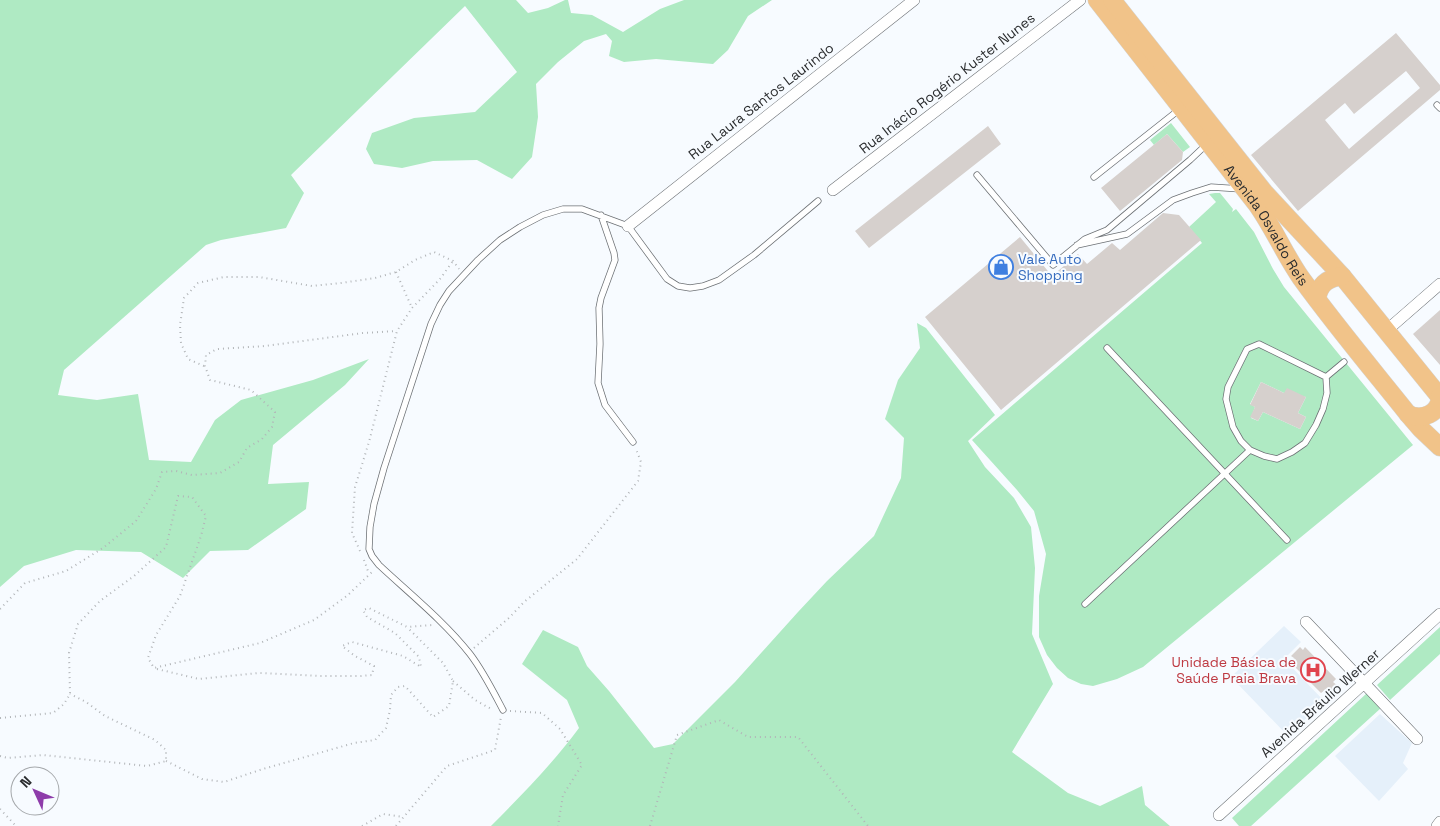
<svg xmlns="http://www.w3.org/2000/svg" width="1440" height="826" font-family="'Space Grotesk',sans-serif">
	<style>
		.built { fill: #e5f0fa }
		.green { fill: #afeac3; fill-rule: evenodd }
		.building { fill: #d6d0cd; fill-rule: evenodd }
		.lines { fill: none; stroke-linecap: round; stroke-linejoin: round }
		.service-casing { stroke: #6d7175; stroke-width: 7 }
		.minor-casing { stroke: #6d7175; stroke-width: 12 }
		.primary-casing { stroke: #d4d5d5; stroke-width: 19 }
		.path { stroke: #b2b5b8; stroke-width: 2; stroke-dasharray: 1 4; stroke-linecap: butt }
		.service { stroke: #fff; stroke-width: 5.5 }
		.minor { stroke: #fff; stroke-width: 11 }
		.primary { stroke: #f1c389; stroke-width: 18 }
		.labels { text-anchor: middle; stroke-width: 4; stroke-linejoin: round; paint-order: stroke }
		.street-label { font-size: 14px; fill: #2a2c2e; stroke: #f7fbff }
		.shop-label { font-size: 14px; fill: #366cbe; stroke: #f7fbff; text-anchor: start }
		.health-label { font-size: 14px; fill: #be3a42; stroke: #f7fbff; text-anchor: end }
	</style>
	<rect width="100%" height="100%" fill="#f7fbff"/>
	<path class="built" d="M1284 626 1301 642 1284 659 1324 701 1288 736 1231 677Z
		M1380 714 1412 743 1403 763 1408 769 1379 801 1335 756Z"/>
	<path class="green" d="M0 0H516L528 13 548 8 565 0H568L571 13 592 15 623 32 660 9 684 0H772L748 16 728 50 713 64 656 59 624 62 609 56 612 41 606 34 584 41 558 62 536 84 538 117 532 157 512 179 477 160 433 161 402 168 374 164 366 149 372 133 414 118 475 112 517 72 465 6 291 175 304 193 286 228 221 240 206 245 64 370 58 395 97 400 138 394 149 460 191 462 215 420 241 400 313 380 369 359 345 385 273 445 268 484 309 482 306 509 248 550 210 551 183 578 141 552 76 550 24 566 0 587Z
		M1171 123 1190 147 1183 152 1167 134 1154 145 1150 140Z
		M1215 193H1220L1233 209 1232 212 1236 209 1254 232 1273 269 1284 287 1413 445 1143 667 1117 679 1093 686 1081 684 1068 678 1057 668 1047 655 1039 637V596L1046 554 1034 511 1017 490 972 440 1202 243 1189 227 1216 202 1209 194ZM1261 382 1284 393 1306 397 1298 413 1306 417 1300 429 1263 412 1258 421 1251 418 1255 407 1250 404Z
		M917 323 926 328 995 415 968 441 985 467 1014 498 1031 527 1035 568 1032 634 1053 684 1012 752 1068 793 1100 806 1142 786 1145 805 1170 826H491C522 795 553 763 579 728L567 700 522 664 543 630 578 647 587 666 609 691 654 748 673 744 735 682 798 612 827 581 874 536 901 478 904 438 885 419 898 380 920 348Z
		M1440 627V654L1390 700 1377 685Z
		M1367 693 1381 708 1251 826H1239L1232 818Z"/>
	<path class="building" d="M1396 33 1440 85V90L1298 211 1251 155ZM1406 71 1420 88 1349 149 1325 120 1345 103 1354 114Z
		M988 126 1001 144 869 248 855 231Z
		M1167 134 1183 152 1182 160 1120 211 1101 188Z
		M1163 213 1179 215 1201 240 1001 410 925 317 1020 237 1052 276 1078 254 1087 264 1112 243 1120 250Z
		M1440 310V365L1413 334Z
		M1261 382 1284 393 1287 388 1306 397 1298 413 1306 417 1300 429 1263 412 1258 421 1250 417 1255 407 1250 405Z
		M1300 647 1303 650 1305 647 1336 679 1333 682 1338 686 1329 695 1325 690 1321 693 1290 662 1294 658 1291 656Z"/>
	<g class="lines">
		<defs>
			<path id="service" d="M1437 105 1440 108
				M977 175 1053 265 1085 239 1107 230 1190 160 1207 144
				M1094 177 1180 109
				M601 215 614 253 615 260 601 298 599 308 600 344 598 383 605 405 633 442
				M1077 245 1127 234 1173 200 1192 193 1211 187 1241 189
				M1259 344 1326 377 1327 393 1323 409 1316 425 1305 443 1292 452 1277 459 1264 456 1250 450 1241 441 1233 427 1226 399 1228 387 1247 349Z
				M1107 348 1287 540
				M1326 377 1344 362
				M1085 604 1250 450
				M503 710C493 691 483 671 470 654 444 621 409 593 379 565L372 556 369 549 370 527 374 504 384 468 431 324 440 305 449 291 478 260 500 240 520 227 543 215 563 209H582L628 226 667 279 678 286 690 288 703 286 719 280 754 255 818 201"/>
			<path id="minor" d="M833 190 1080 0
				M628 226 914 0
				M1386 331 1440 284
				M1306 622 1417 739
				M1219 815 1440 614
				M1437 826 1440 822"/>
			<g id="primary">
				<path id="s1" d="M1097 0 1258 206C1274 229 1285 255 1301 278 1335 325 1372 369 1408 414L1421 429 1440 447"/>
				<path d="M1112 0 1264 192 1342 276 1440 397"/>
				<path d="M1317 299C1319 284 1328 278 1342 276"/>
				<path d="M1408 414C1421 421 1440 414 1440 397"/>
			</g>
		</defs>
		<use href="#service" class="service-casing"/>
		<use href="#minor" class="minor-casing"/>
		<use href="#primary" class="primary-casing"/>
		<path class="path" d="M396 272 412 308
			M204 366 188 359 181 343 180 325 184 298 198 283 224 277H259L312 286 341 283 375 278 396 272 415 260 434 252 453 261 459 269
			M360 551 352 533 355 487 369 442 397 331 412 308 440 279 453 261
			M364 560 369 574
			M0 609 25 583 66 571 103 548 136 521 156 489 162 472 176 471 192 475 220 473 239 462 247 448 262 439 272 427 275 412 251 390 210 380 205 366 206 355 217 349 265 346 363 333 397 331
			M474 648 510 617 524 602 577 559 638 481 641 462 636 449
			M157 669 199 679 259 673 320 676H361L372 675 374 666 355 656 342 646 352 642 403 656 421 667 419 657 395 633 367 617 363 610 369 608 407 627 432 625
			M453 681 475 700 493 710
			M510 711 542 713 560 729 582 765 563 795 558 826
			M0 718 53 713 64 704 70 694 69 653 78 624 100 601 134 576 166 547 178 496 192 497 206 516 201 536 180 596 156 635 148 658 154 668 260 643 314 620 348 595 373 571
			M0 756 8 758 43 755 147 766 166 761V750L155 740 105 716 86 702 70 694
			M166 761 202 779 224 782 263 769 354 743 375 740 386 728 390 710 391 695 398 687 405 686 433 717 449 706 453 681 443 663 407 627
			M0 809 16 826
			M362 826 383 814 403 817
			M396 826 447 766 495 750 501 717
			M650 826 677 735 719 720 748 737H798L868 826"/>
		<use href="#service" class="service"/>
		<use href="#minor" class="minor"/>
		<use href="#primary" class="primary"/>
	</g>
	<defs>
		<symbol id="shop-ring" viewBox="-11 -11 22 22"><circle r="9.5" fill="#f7fbff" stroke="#3f7fe0" stroke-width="1.5"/><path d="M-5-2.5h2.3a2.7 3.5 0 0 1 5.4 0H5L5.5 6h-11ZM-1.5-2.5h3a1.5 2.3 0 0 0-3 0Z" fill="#3f7fe0"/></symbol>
		<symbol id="hospital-ring" viewBox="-11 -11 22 22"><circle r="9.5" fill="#f7fbff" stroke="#e0444e" stroke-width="1.5"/><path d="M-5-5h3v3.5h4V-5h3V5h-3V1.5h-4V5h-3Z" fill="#e0444e"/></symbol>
	</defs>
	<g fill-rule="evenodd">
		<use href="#shop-ring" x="987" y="253" width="28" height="28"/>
		<use href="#hospital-ring" x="1299" y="656" width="28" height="28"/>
	</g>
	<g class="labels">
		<g class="street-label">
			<text transform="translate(947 83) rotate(-38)" y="5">Rua Inácio Rogério Kuster Nunes</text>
			<text transform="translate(761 101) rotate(-38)" y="5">Rua Laura Santos Laurindo</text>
			<text dy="5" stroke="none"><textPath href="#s1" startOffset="282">Avenida Osvaldo Reis</textPath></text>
			<text transform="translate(1320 703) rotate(-42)" y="5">Avenida Bráulio Werner</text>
		</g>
		<g class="shop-label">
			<text x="1018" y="264">Vale Auto<tspan x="1018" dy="16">Shopping</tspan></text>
		</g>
		<g class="health-label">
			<text x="1296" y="667">Unidade Básica de<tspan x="1296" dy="16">Saúde Praia Brava</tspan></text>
		</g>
	</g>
	<g transform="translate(35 791) rotate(314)"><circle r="24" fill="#f7fbff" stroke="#a5a8ab"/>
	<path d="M0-4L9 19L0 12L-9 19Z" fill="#8e3caa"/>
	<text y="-8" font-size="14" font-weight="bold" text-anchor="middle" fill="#2a2c2e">N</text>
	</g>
</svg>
